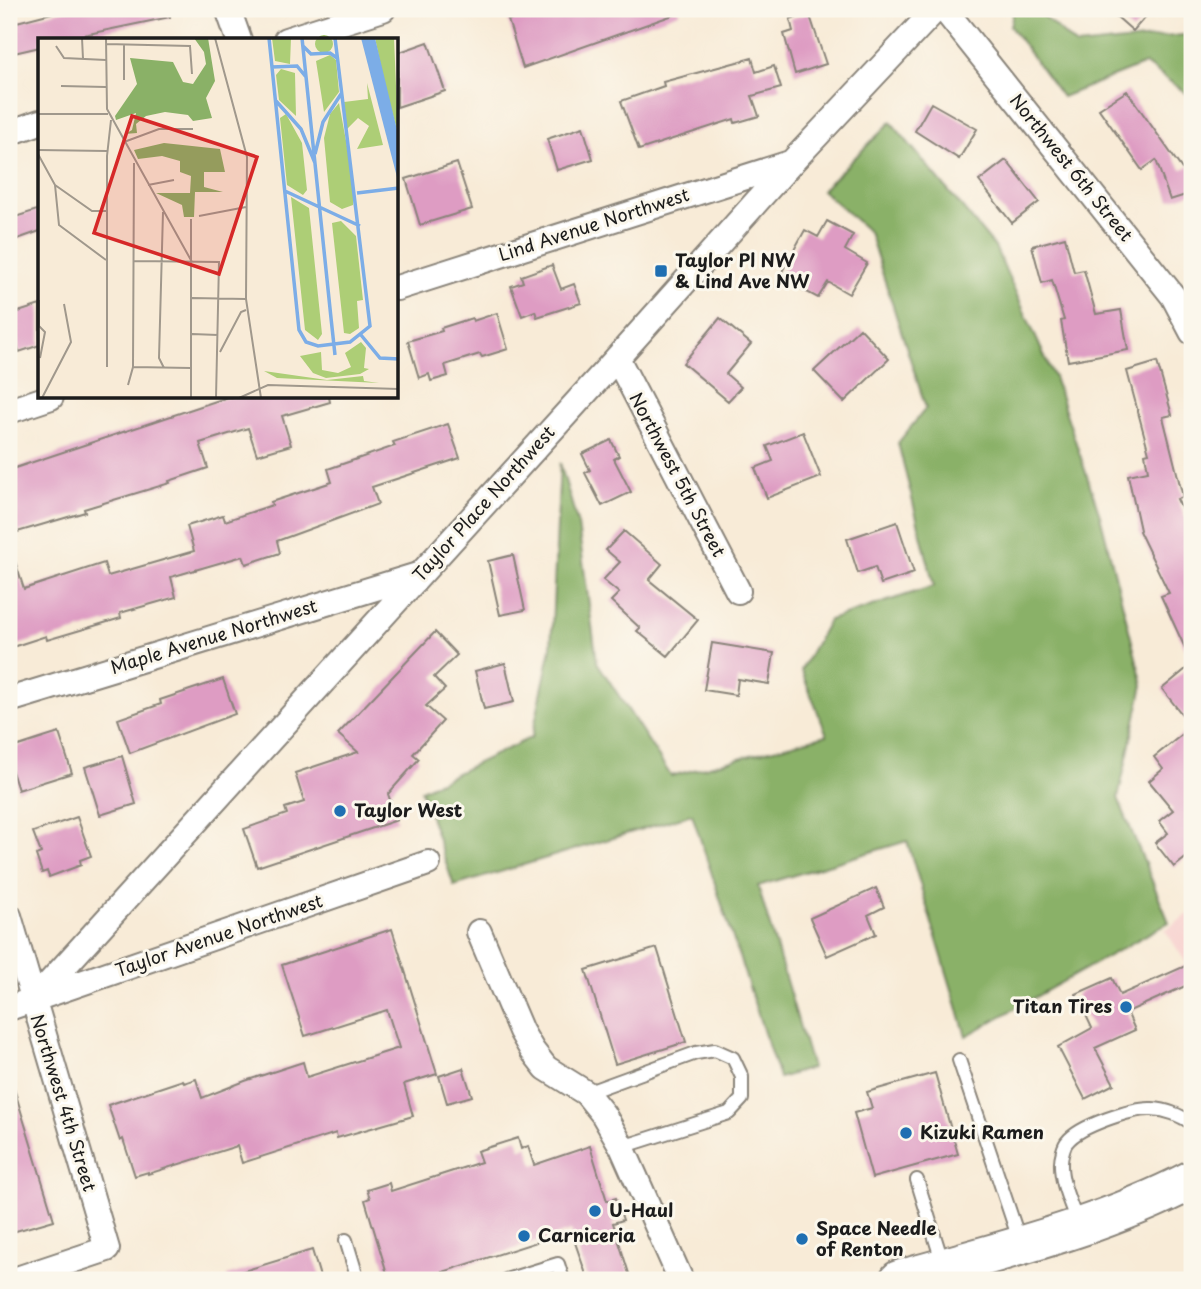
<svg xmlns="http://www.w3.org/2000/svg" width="1201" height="1289" font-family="'Playpen Sans',sans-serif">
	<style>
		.built { fill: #f7d0ce }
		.forest { fill: #8ab167; stroke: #536642; stroke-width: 2 }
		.building { fill: #de9cc3 }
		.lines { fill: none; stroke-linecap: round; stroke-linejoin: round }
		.service-casing { stroke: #8a847a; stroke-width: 16 }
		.minor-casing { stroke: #8a847a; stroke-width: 28 }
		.primary-casing { stroke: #8a847a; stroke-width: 42 }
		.service { stroke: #fff; stroke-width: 12 }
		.minor { stroke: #fff; stroke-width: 24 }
		.primary { stroke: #fff; stroke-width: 38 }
		.poi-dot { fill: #1f6fb2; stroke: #fbf7ec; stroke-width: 2.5 }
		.labels { text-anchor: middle; stroke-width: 6; stroke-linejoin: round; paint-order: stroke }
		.street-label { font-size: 18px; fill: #1c1c1c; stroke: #fbf7ec }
		.poi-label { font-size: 18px; font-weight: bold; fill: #1c1c1c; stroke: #fbf7ec; text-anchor: start }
		.inset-river { fill: none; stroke: #7cade7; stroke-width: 3.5 }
		.inset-road { fill: none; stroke: #a0988c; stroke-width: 2 }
		.view { fill: #d62828; fill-opacity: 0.15; stroke: #d62828; stroke-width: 3.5 }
		.inset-edge { fill: none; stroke: #1c1c1c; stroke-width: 3.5 }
	</style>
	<rect width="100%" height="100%" fill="#fbf7ec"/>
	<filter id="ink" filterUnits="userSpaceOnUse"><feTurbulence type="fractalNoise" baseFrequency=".0143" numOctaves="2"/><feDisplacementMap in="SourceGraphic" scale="14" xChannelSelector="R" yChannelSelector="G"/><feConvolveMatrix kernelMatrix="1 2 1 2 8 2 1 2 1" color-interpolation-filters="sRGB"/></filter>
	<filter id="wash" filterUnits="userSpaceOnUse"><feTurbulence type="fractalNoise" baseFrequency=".00686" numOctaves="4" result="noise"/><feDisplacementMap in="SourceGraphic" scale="28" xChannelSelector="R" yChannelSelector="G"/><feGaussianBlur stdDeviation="1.57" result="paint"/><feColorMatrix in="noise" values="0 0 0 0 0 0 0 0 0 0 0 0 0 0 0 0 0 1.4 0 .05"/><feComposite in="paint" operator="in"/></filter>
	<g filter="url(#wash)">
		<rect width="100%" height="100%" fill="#f8ebd7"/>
		<path class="built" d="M1192 912V972L1165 930Z"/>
		<path class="forest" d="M1014 9H1036L1076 46 1192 34V97L1145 64 1062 97 1010 26Z
			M891 122 995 247 1054 377 1100 515 1143 685 1118 798 1169 922 966 1036 907 841 758 886 812 1068 779 1078 692 814 454 886 421 790 532 737 551 648 560 463 578 525 597 662 671 776 827 735 801 670 829 620 934 586 898 443 926 408 869 232 822 190Z"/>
		<g id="blocks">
			<path class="building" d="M67 9H169L170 17 74 37 75 40H40V47L14 53 9 24Z
				M545 9H679V13L523 68 508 20Z
				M1108 9H1152L1133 31Z
				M809 13 826 64 795 74 784 34 793 31 790 19Z
				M428 42 445 91 397 107V53Z
				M752 58 756 72 774 66 781 88 752 96 759 116 735 123 734 119 639 150 621 101 664 86 663 82Z
				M1127 91 1182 169 1192 165V193L1170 200 1156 160 1142 170 1099 109Z
				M931 103 977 129 959 159 915 131Z
				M583 127 593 159 557 170 547 139Z
				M1006 160 1039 202 1012 223 979 181Z
				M457 163 472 209 420 225 406 179Z
				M40 209V231L9 242V219Z
				M827 221 853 235 845 250 867 263 849 294 828 282 818 298 779 277 805 230 818 237Z
				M1065 237 1074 272 1084 270 1096 314 1121 310 1128 350 1068 361 1061 321 1064 320 1052 280 1042 283 1032 246Z
				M552 265 561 289 574 284 581 303 537 317 535 311 522 316 511 286 523 282 521 276Z
				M40 305V345L19 352 9 315Z
				M497 313 508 349 482 357 480 354 445 365 448 376 431 381 429 374 419 378 408 341 442 331 441 328 472 318 473 321Z
				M720 318 751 344 726 374 741 387 728 401 683 363Z
				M860 328 889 359 844 402 814 371Z
				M1157 362 1172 415 1163 417 1183 497 1177 499 1192 531V663L1161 596 1169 593 1139 531 1140 530 1128 475 1148 471 1145 454 1149 453 1127 371Z
				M228 397H329L330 402 282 416 291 445 257 455 248 428 200 443 208 468 169 481 170 483 84 509 85 512 14 533 9 516V470Z
				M448 424 460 458 372 487 378 504 277 541 280 553 246 564 243 556 171 577 176 597 120 613 121 618 47 640 46 636 9 648V556L13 555 24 589 104 563 108 576 194 551 187 526 223 515 225 521 272 505 271 502 332 482 328 469 395 446 393 442Z
				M803 432 821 477 767 498 755 468 773 461 767 446Z
				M611 440 619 456 614 459 631 492 602 506 585 473 590 470 582 454Z
				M897 522 914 573 881 584 875 567 858 573 847 539Z
				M624 531 662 564 649 580 698 620 668 656 637 631 640 628 611 601 619 593 603 580 620 562 606 550Z
				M513 555 525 610 500 615 488 561Z
				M435 632 457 655 434 677 445 689 426 706 443 721 413 754 419 759 388 794 397 820 257 867 244 829 287 814 285 808 304 802 295 773 358 752 338 734Z
				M712 643 774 653 769 684 738 679 736 695 704 690Z
				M505 663 514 702 484 709 475 671Z
				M1192 664V727L1162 689Z
				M223 679 235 714 130 753 118 719 161 704 160 700Z
				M59 733 72 773 18 790 9 762V749Z
				M1184 733 1192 745V853L1174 867 1155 843 1168 833 1159 821 1173 810 1149 781 1163 769 1154 757Z
				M122 756 136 804 100 815 85 767Z
				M77 817 91 856 80 860 81 865 49 877 47 871 42 873 36 855 41 853 33 832Z
				M876 888 884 907 868 915 876 934 827 956 810 918Z
				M392 929 437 1074 404 1084 413 1116 337 1138 336 1133 242 1163 237 1146 148 1174V1172L135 1176 123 1139 120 1141 108 1105 183 1080 184 1083 196 1079 202 1098 245 1081 303 1062 307 1077 399 1048 387 1010 305 1036 282 965Z
				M657 948 686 1042 615 1064 586 970Z
				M1192 963V983L1127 1012 1135 1030 1095 1048 1114 1084 1085 1099 1058 1047 1092 1028 1076 994 1112 978 1120 995Z
				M463 1068 472 1096 447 1103 439 1076Z
				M935 1073 958 1154 872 1178 854 1113 872 1108 867 1092Z
				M13 1085 54 1220 9 1233V1086Z
				M518 1138 521 1149 528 1146 534 1165 590 1146 607 1201 616 1198 623 1220 613 1223 631 1280H588L571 1231 418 1280H389L365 1200 370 1198 367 1190 389 1183 391 1191 481 1162 477 1151Z
				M312 1250 321 1280H228L227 1276Z"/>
		</g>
	</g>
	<g filter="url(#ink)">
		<use href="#blocks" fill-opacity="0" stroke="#8a847a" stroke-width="2"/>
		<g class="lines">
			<defs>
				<path id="service" d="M959 1060 1020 1242
					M586 1093 696 1053 715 1050 733 1058 742 1077V1099L729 1113 622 1147
					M917 1180 943 1264
					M1078 1225C1072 1206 1060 1183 1061 1162 1061 1157 1064 1145 1067 1142 1079 1126 1133 1108 1152 1109 1168 1110 1179 1115 1192 1123
					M346 1240 358 1280
					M506 1280 558 1264 563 1280"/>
				<path id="minor" d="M228 9 239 40
					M944 9 1173 296 1192 332
					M286 40 383 9
					M9 133 40 122
					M397 288 790 163
					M617 358 738 591
					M9 411 51 397
					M9 700 418 575
					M9 916 107 1249 14 1280
					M479 932 521 1031 532 1050 546 1068 586 1093 603 1114 622 1147 681 1280
					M33 1001 617 358 792 162 936 9
					M9 1008 428 863"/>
				<path id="primary" d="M899 1280C1000 1251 1099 1228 1192 1180"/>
			</defs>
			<use href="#service" class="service-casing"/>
			<use href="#minor" class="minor-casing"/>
			<use href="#primary" class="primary-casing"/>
			<use href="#service" class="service"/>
			<use href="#minor" class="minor"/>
			<use href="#primary" class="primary"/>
		</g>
	</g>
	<g class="poi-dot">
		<rect x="654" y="264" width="14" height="14" rx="3.5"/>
		<circle cx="340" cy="811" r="7"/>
		<circle cx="1126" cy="1007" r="7"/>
		<circle cx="906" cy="1133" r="7"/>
		<circle cx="595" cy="1211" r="7"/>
		<circle cx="524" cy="1236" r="7"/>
		<circle cx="802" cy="1239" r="7"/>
	</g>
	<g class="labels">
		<g class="street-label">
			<text transform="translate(1071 168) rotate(51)" y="6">Northwest 6th Street</text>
			<text transform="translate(594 225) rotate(-18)" y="6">Lind Avenue Northwest</text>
			<text transform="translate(677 475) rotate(62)" y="6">Northwest 5th Street</text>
			<text transform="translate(484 504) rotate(-48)" y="6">Taylor Place Northwest</text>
			<text transform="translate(214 637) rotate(-17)" y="6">Maple Avenue Northwest</text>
			<text transform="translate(219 936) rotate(-19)" y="6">Taylor Avenue Northwest</text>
			<text transform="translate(63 1103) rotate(73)" y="6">Northwest 4th Street</text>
		</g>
		<g class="poi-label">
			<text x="675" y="267">Taylor Pl NW<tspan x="675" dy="21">&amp; Lind Ave NW</tspan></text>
			<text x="354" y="817">Taylor West</text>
			<text x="1112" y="1013" text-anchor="end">Titan Tires</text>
			<text x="920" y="1139">Kizuki Ramen</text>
			<text x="609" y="1217">U-Haul</text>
			<text x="816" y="1235">Space Needle<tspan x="816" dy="21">of Renton</tspan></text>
			<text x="538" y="1242">Carniceria</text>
		</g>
	</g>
	<g transform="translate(38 38)">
		<rect width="360" height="360" fill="#f8ebd7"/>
		<path d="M277 6a9 9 0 1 1 18 0a9 9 0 1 1-18 0ZM234 0H253L252 26 237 23ZM337 0H356L360 96 347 47ZM292 17 298 22 301 54 286 74 278 23ZM243 31 257 35 258 78 241 62 238 37ZM329 45 345 107 319 111 331 88 320 80 309 91 306 64 330 61ZM301 65 316 146 315 167 304 171 292 164 286 100 292 76ZM248 76 264 105 269 152 265 157 249 147 242 80ZM253 159 271 170 284 296 280 302 267 292ZM303 183 318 198 325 262 319 263 321 290 312 296 306 295 294 185ZM323 304 328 310 326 330 331 331 322 336 288 340 275 335 262 318 283 314 284 332 300 335 313 329 307 315ZM226 333 289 342 325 338 326 343 341 345 239 340Z" fill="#adce76"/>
		<path d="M156 0H170L177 43 168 60 174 80 155 83 150 77 127 74 108 78 98 86 99 95 87 96 94 92 98 75 78 82 77 78 99 46 92 20 135 24 145 44 155 46 168 26 166 14ZM126 105 182 111 187 134H166V149L185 154H157L156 179H146L144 167 118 155H152L153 138 142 134V123L124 118 100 121 96 112Z" fill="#8ab167"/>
		<path d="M323 0H337L360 96V143Z" fill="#7cade7"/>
		<path class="inset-river" d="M231 0 261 292 268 304 280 308 312 304 332 288 297 0M264 0 293 280M265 8 273 16 292 15 299 20M234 29 259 28 268 39M238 63 263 91 277 125M277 116 285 84 303 56M247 153 322 188M319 155 361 150M293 280 297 317M323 297 342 320 361 321"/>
		<path class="inset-road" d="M44 0 45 21M68 0 69 71 154 224M177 0 209 119 208 261 223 360M68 6 152 8 154 36M86 6V42M18 8 26 20 68 22M23 48 68 49M0 76H70M86 104 121 91H155M0 112 69 113M0 116 17 147 21 187 68 222M17 147 54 173H69M110 147 136 142M125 174 121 320 126 330M161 178 208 169M96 223 181 224 178 360M154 260 208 261M1 262V288L7 294 2 320M154 296 180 297M182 314 203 274 208 272M69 329V118L73 82M95 329 153 330M90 347 95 329 96 125M4 360 33 304 26 266M153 360V181M201 360 230 347 361 351"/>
		<path class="view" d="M94 78 219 119 181 236 56 195Z"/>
		<rect width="360" height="360" class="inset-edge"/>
	</g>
	<rect width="1201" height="1289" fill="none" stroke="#fbf7ec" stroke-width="35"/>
</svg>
